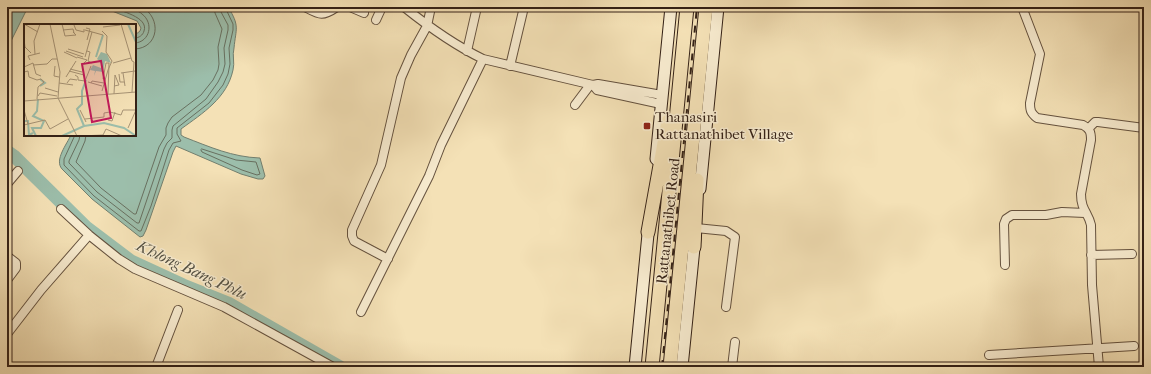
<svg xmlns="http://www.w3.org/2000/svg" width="1151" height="374" font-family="'IM FELL French Canon',serif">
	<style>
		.water { fill: #9cbeab; stroke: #727f6f }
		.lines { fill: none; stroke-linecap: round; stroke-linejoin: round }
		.shore { stroke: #687060; stroke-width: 1 }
		.river { stroke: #9cbeab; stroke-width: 13 }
		.street-casing { stroke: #64513e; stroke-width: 10 }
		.secondary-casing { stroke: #342116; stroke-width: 13 }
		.primary-casing { stroke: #342116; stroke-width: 15 }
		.street { stroke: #f8ecd0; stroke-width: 8 }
		.secondary { stroke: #f8ecd0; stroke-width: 11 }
		.primary { stroke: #f4e1b6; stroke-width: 13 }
		.rail { stroke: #342116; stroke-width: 2; stroke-dasharray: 7 7; stroke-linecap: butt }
		.poi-dot { fill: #8f2418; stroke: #f8ecd0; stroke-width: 1.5 }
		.labels { text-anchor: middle; stroke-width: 3; stroke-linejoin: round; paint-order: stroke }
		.poi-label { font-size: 15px; fill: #342116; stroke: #f8ecd0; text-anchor: start }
		.street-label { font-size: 15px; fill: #342116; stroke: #f8ecd0 }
		.water-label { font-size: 16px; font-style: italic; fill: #535043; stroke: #f8ecd0 }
		.inset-river { fill: none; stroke: #9cbeab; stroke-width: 2 }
		.inset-road { fill: none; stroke: #a79476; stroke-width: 1 }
		.view { fill: #c2185b; fill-opacity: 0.15; stroke: #c2185b; stroke-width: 2 }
		.inset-edge { fill: none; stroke: #342116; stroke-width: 2 }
	</style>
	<rect width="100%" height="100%" fill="#f4e1b6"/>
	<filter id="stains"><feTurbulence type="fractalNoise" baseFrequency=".005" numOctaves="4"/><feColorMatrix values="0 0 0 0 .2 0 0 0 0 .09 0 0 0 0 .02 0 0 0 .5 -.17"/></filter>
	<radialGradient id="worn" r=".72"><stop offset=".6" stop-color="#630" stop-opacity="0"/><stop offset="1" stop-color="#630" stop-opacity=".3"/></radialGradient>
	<path class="water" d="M7 7H28L7 49Z
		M102 7H228C240 26 236 28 234 48 232 55 235 63 233 70 227 98 203 113 181 129V135L184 137C210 147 232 157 260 158L265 176 263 179H258L241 174 176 146 173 152 146 230 143 236 140 237 92 199 62 169C54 160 67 144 71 135H135V35L140 31 141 28 137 21Z"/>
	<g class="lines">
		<path class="shore" d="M111 7C120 11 149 17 144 31 143 35 139 38 135 38
			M124 7C130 9 138 10 142 14 154 23 150 42 135 43
			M135 49C159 48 162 18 142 7
			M75 135 64 159V165L94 196 139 231H141L151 206 169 150 173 143 181 141 177 134V128L209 103 223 85 228 74 230 64 229 48 233 30V24L225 7
			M80 135 79 140 69 161V163L97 192 137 223H139L164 149 167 143 172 138V130L173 126 206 99 218 82 223 72 225 64 224 48 228 30V25L221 12 220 7
			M86 135 85 141 76 162 101 188 134 214H136L159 147 166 135V128L168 123 172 117 201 95 213 80 218 70 219 64 218 47 222 29 215 13 214 7
			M202 149 236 160 256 162 260 174 257 175 242 170 202 152 201 150Z"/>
		<path class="river" d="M7 151 14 156 86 227 131 261 183 285 228 303 340 367"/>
		<defs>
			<path id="street" d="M305 7C320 15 322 17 337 7
				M350 7 364 13
				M404 7C429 27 454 45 483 59L593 85
				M1022 7 1040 54 1030 103C1030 111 1031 113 1037 118L1083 125C1090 129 1091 132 1091 140L1081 194C1081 210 1088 212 1091 225L1092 285 1099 367
				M376 20 382 7
				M467 51 477 7
				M510 66 524 7
				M661 104 597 90 593 85 598 84 662 95
				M575 105 590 85
				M1089 128 1095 122H1098L1144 128
				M7 184 18 171
				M61 209 89 235 119 259 135 269 224 307 333 367
				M696 228 726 231 735 237 726 307
				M1091 255 1132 254
				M7 256 16 263V268L7 280
				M388 259 354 241 352 236V230L381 165 401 78 411 55 427 26 431 7
				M1005 265 1004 224 1006 219 1012 215H1046L1062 212 1085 213
				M361 312 429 176 441 145 483 59
				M7 334 41 290 89 235
				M989 355 1134 346
				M156 367 178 310
				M732 367 735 342"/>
			<path id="secondary" d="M656 159 671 7
				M700 189 718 7
				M635 367 649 224
				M682 367 695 238"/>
			<path id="primary" d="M648 232 668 121
				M694 247 697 180
				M652 367 687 7
				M670 367 706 7"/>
		</defs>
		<use href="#street" class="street-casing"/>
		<use href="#secondary" class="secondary-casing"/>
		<use href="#primary" class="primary-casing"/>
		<use href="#street" class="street"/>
		<use href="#secondary" class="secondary"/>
		<use href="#primary" class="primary"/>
		<path class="rail" d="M662 367 697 7"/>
	</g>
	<rect class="poi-dot" x="643" y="122" width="8" height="8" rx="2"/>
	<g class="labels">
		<g class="poi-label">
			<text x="655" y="122">Thanasiri<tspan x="655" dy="17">Rattanathibet Village</tspan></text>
		</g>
		<g class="street-label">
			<text transform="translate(668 221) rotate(-84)" y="5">Rattanathibet Road</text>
		</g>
		<g class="water-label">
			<text transform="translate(192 269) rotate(25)" y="6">Khlong Bang Phlu</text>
		</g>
	</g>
	<g transform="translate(24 24)">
		<rect width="112" height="112" fill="#f4e1b6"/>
		<path d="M77 28 83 30 87 39 81 37 79 48 72 47 70 52 71 47 66 46 69 41 77 44 78 39 73 35Z" fill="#9cbeab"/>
		<path class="inset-river" d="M104 0 112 18M72 33 79 11M16 55 21 59 16 62M0 97H4L5 111 9 109M60 102 53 85 58 80V67L62 56M12 112 8 104H17L20 97 9 92 13 87 14 75M38 112 60 102 80 99 100 104 112 112"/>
		<path class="inset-road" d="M0 0 14 8M26 0 36 48 34 74 53 112M38 0 41 12 52 11 49 8M97 0 108 37 110 38 108 68M50 1 52 6 60 8V5M79 3 96 1M62 4 66 5 63 16M39 6 49 5 50 9M61 6 79 11M78 7 83 12 82 28 88 37 84 46M0 15 1 23 7 29M44 25 60 30M42 27 59 33M63 27 66 28 64 37 68 39M40 28 53 34M11 30 10 17 16 0M53 33 63 36 60 39M61 33 68 8M6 36 4 32 16 29M89 39 107 34M9 41 23 40 28 35H33M31 42 30 52 35 53M0 43 9 39 12 50 17 52M46 45 58 48M45 47 60 51M0 48 4 47 5 53 13 56 17 55 20 58 14 63 13 75M97 49 111 47M99 49 101 62M95 50 96 58H100M51 51 54 53V56L61 57 67 42M42 53 52 37M79 55 82 39H85L84 70M64 58 78 62M35 59 49 61M43 59 46 55 53 56M67 59 68 57 80 59M90 62 95 61 91 51M21 64 34 68M78 67 84 46M90 70 91 51M14 72 16 69 33 72M0 77 112 68M0 86 4 100M56 86 62 98M61 95 80 93V89L86 88 97 91 99 86H112M84 96 88 97 91 88M0 101 21 96 26 105 44 95M104 104 112 86M56 112 79 111 82 105 98 112"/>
		<path class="view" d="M77 37 87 94 68 98 58 40Z"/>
		<rect width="112" height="112" class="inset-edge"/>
	</g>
	<rect width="1151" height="374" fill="none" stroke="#f4e1b6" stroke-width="24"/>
	<rect x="8" y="8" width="1135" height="358" fill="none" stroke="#342116" stroke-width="2"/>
	<rect x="12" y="12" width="1127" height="350" fill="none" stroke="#342116"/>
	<rect width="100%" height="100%" filter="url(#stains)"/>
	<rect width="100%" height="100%" fill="url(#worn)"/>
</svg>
